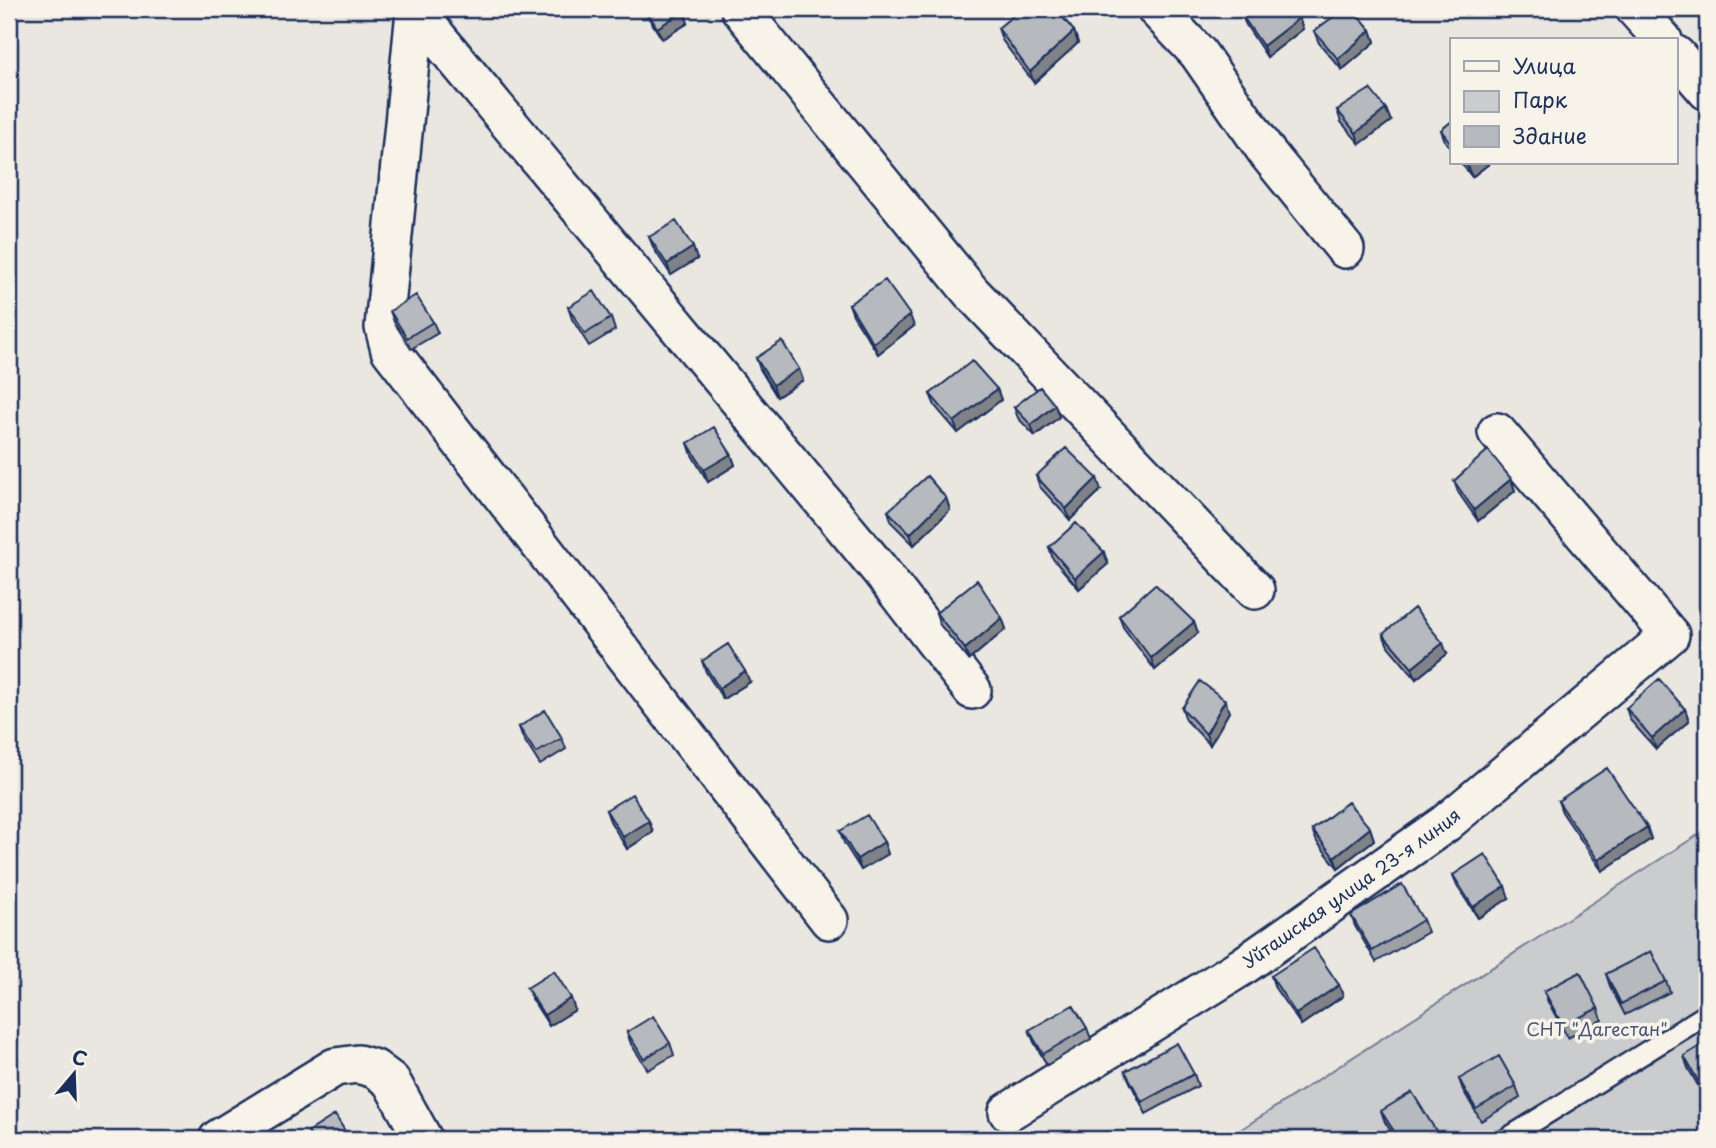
<svg xmlns="http://www.w3.org/2000/svg" width="1716" height="1148" font-family="'Playpen Sans',sans-serif">
	<style>
		.green { fill: #cbcccd; stroke: #737e96; stroke-width: 2 }
		.lines { fill: none; stroke-linecap: round; stroke-linejoin: round }
		.service-casing { stroke: #1b2f5e; stroke-width: 24 }
		.minor-casing { stroke: #1b2f5e; stroke-width: 42 }
		.service { stroke: #f7f3e8; stroke-width: 19 }
		.minor { stroke: #f7f3e8; stroke-width: 37 }
		.wall { fill: #9da0a4; stroke: #1b2f5e; stroke-width: 2 }
		.shaded-wall { fill: #7f8286; stroke: #1b2f5e; stroke-width: 2 }
		.building { fill: #b6babf; stroke: #1b2f5e; stroke-width: 2 }
		.labels { text-anchor: middle; stroke-width: 7; stroke-linejoin: round; paint-order: stroke }
		.street-label { font-size: 18px; fill: #1b2f5e; stroke: #f7f3e8 }
		.park-label { font-size: 18px; fill: #47567a; stroke: #f7f3e8 }
	</style>
	<rect width="100%" height="100%" fill="#eae7e0"/>
	<filter id="ink" filterUnits="userSpaceOnUse"><feTurbulence type="fractalNoise" baseFrequency=".0143" numOctaves="2"/><feDisplacementMap in="SourceGraphic" scale="14" xChannelSelector="R" yChannelSelector="G"/><feConvolveMatrix kernelMatrix="1 2 1 2 8 2 1 2 1" color-interpolation-filters="sRGB"/></filter>
	<g filter="url(#ink)">
		<path class="green" d="M1707 829V1139H1226Z"/>
		<g class="lines">
			<defs>
				<path id="service" d="M1506 1139 1707 1014"/>
				<g id="minor">
					<path d="M414 9 879 569 972 690"/>
					<path d="M740 9 971 292 1255 590"/>
					<path d="M1156 9 1198 53 1268 154 1345 249"/>
					<path d="M1635 9 1663 40"/>
					<path d="M415 11 384 327 390 350 829 920"/>
					<path d="M1676 55 1707 91"/>
					<path id="s1" d="M1008 1112 1243 966 1446 823 1670 635 1497 432"/>
					<path d="M218 1139 335 1067 358 1064 375 1069 391 1081 423 1139"/>
				</g>
			</defs>
			<use href="#service" class="service-casing"/>
			<use href="#minor" class="minor-casing"/>
			<use href="#service" class="service"/>
			<use href="#minor" class="minor"/>
		</g>
		<path class="wall" d="M643 9H682L688 23 662 39Z
			M1241 14 1299 18 1303 29 1267 57 1246 25Z
			M998 28 1074 31 1078 43 1034 83 1002 40Z
			M1371 30 1375 42 1342 70 1319 43 1314 31Z
			M1337 110 1391 121 1360 144 1341 122Z
			M1452 121V150L1445 141 1441 130Z
			M1461 163H1490L1472 177Z
			M649 237 697 259 671 275 654 249Z
			M849 304 914 326 878 354 853 315Z
			M568 307 611 318 615 330 589 346 572 319Z
			M390 311 433 322 438 333 411 349 394 322Z
			M756 358 799 369 803 380 777 397 760 369Z
			M997 389 1001 400 958 433 935 406 930 394Z
			M1055 405 1059 417 1035 436 1018 418 1014 407Z
			M688 443 731 454 735 465 708 482 692 455Z
			M1036 476 1101 490 1070 520 1040 487Z
			M1511 479 1515 491 1478 521 1458 492 1454 481Z
			M946 498 950 510 914 545 892 523 888 511Z
			M1049 547 1108 564 1079 589 1053 559Z
			M936 613 1002 618 1006 629 969 660 940 625Z
			M1119 616 1198 633 1155 670 1123 627Z
			M1383 634 1447 654 1416 679 1388 646Z
			M702 661 750 682 723 699 706 672Z
			M1182 708 1229 712 1210 745 1186 720Z
			M1626 708 1685 709 1689 721 1656 749 1630 720Z
			M519 727 562 738 566 749 540 765 523 738Z
			M1558 801 1647 827 1651 839 1602 871 1562 812Z
			M606 810 649 821 653 832 627 849 610 821Z
			M1370 828 1374 840 1338 868 1317 842 1312 830Z
			M840 831 884 842 888 854 861 870 844 843Z
			M1453 875 1509 898 1478 918 1457 886Z
			M1351 915 1423 920 1428 932 1376 962 1355 926Z
			M1606 974 1666 981 1670 992 1625 1015 1610 986Z
			M1271 976 1339 985 1343 996 1301 1025 1275 988Z
			M527 988 575 1010 549 1026 532 999Z
			M1544 991 1598 1008 1602 1020 1568 1038 1548 1002Z
			M1087 1028 1091 1039 1047 1065 1034 1042 1029 1030Z
			M627 1032 670 1043 674 1055 648 1070 631 1044Z
			M1707 1042V1101L1688 1068 1684 1056Z
			M1125 1071 1194 1074 1198 1086 1146 1114 1130 1082Z
			M1459 1079 1516 1086 1520 1098 1481 1121 1463 1090Z
			M1381 1111 1441 1139H1396L1385 1122Z"/>
		<path class="shaded-wall" d="M684 11 688 23 662 39 657 28Z
			M1299 18 1303 29 1267 57 1263 46Z
			M1371 30 1375 42 1342 70 1338 59Z
			M1074 31 1078 43 1034 83 1030 72Z
			M1386 109 1391 121 1360 144 1356 133Z
			M1471 163H1490L1472 177 1467 166Z
			M693 247 697 259 671 275 667 264Z
			M910 315 914 326 878 354 873 343Z
			M799 369 803 380 777 397 773 385Z
			M997 389 1001 400 958 433 954 422Z
			M1055 405 1059 417 1035 436 1031 425Z
			M731 454 735 465 708 482 704 470Z
			M1097 478 1101 490 1070 520 1066 509Z
			M1511 479 1515 491 1478 521 1474 510Z
			M946 498 950 510 914 545 910 534Z
			M1104 552 1108 564 1079 589 1075 578Z
			M1002 618 1006 629 969 660 965 649Z
			M1194 622 1198 633 1155 670 1151 658Z
			M1443 643 1447 654 1416 679 1412 668Z
			M745 671 750 682 723 699 719 688Z
			M1225 700 1229 712 1210 745 1206 734Z
			M1685 709 1689 721 1656 749 1652 738Z
			M649 821 653 832 627 849 623 837Z
			M1647 827 1651 839 1602 871 1598 860Z
			M1370 828 1374 840 1338 868 1334 857Z
			M884 842 888 854 861 870 857 859Z
			M1505 886 1509 898 1478 918 1473 907Z
			M1339 985 1343 996 1301 1025 1296 1014Z
			M571 998 575 1010 549 1026 544 1015Z"/>
		<path class="building" d="M646 9H682L684 11 657 28Z
			M1021 9H1056L1074 31 1030 72 998 28Z
			M1248 9H1291L1299 18 1263 46 1241 14Z
			M1344 9H1353L1371 30 1338 59 1314 31Z
			M1370 89 1386 109 1356 133 1337 110Z
			M1452 121V145L1441 130Z
			M676 221 693 247 667 264 649 237Z
			M885 280 910 315 873 343 849 304Z
			M594 291 611 318 585 334 568 307Z
			M416 295 433 322 407 338 390 311Z
			M782 341 799 369 773 385 756 358Z
			M972 361 997 389 954 422 930 394Z
			M1040 387 1055 405 1031 425 1014 407Z
			M714 427 731 454 704 470 688 443Z
			M1066 448 1097 478 1066 509 1036 476Z
			M1488 450 1511 479 1474 510 1454 481Z
			M927 476 946 498 910 534 888 511Z
			M1076 523 1104 552 1075 578 1049 547Z
			M977 580 1002 618 965 649 936 613Z
			M1155 584 1194 622 1151 658 1119 616Z
			M1414 608 1443 643 1412 668 1383 634Z
			M728 644 745 671 719 688 702 661Z
			M1659 679 1685 709 1652 738 1626 708Z
			M1200 681 1225 700 1206 734 1182 708Z
			M545 710 562 738 536 753 519 727Z
			M1607 768 1647 827 1598 860 1558 801Z
			M632 794 649 821 623 837 606 810Z
			M1348 802 1370 828 1334 857 1312 830Z
			M867 815 884 842 857 859 840 831Z
			M1485 854 1505 886 1473 907 1453 875Z
			M1402 884 1423 920 1372 951 1351 915Z
			M1314 948 1339 985 1296 1014 1271 976Z
			M1651 951 1666 981 1621 1004 1606 974Z
			M554 971 571 998 544 1015 527 988Z
			M1580 972 1598 1008 1563 1026 1544 991Z
			M1073 1005 1087 1028 1043 1054 1029 1030Z
			M653 1016 670 1043 644 1059 627 1032Z
			M1707 1042V1091L1705 1093 1684 1056Z
			M1177 1043 1194 1074 1142 1102 1125 1071Z
			M1499 1056 1516 1086 1476 1109 1459 1079Z
			M1412 1092 1441 1139H1399L1381 1111Z
			M335 1115 350 1139H313L308 1132Z"/>
	</g>
	<g class="labels">
		<g class="street-label">
			<text dy="6" stroke="none"><textPath href="#s1" startOffset="410">Уйташская улица 23-я линия</textPath></text>
		</g>
		<g class="park-label">
			<text x="1597" y="1036">СНТ "Дагестан"</text>
		</g>
	</g>
	<rect width="1716" height="1148" fill="none" stroke="#f7f3e8" stroke-width="35"/>
	<rect x="18" y="18" width="1681" height="1113" fill="none" stroke="#1b2f5e" stroke-width="2.5" filter="url(#ink)"/>
	<rect x="1450" y="38" width="228" height="126" fill="#f7f3e8" stroke="#9fa5b1" stroke-width="2"/>
	<rect x="1464" y="61" width="35" height="10" fill="#f7f3e8" stroke="#9fa5b1" stroke-width="2"/>
	<text x="1513" y="74" font-size="21" fill="#1b2f5e">Улица</text>
	<rect x="1464" y="91" width="35" height="21" fill="#cbcccd" stroke="#9fa5b1" stroke-width="2"/>
	<text x="1513" y="108" font-size="21" fill="#1b2f5e">Парк</text>
	<rect x="1464" y="126" width="35" height="21" fill="#b6babf" stroke="#9fa5b1" stroke-width="2"/>
	<text x="1513" y="144" font-size="21" fill="#1b2f5e">Здание</text>
	<g transform="translate(74 1074) rotate(19)" stroke="#f7f3e8" stroke-width="5" paint-order="stroke">
	<path d="M0-5L12 26L0 18L-12 26Z" fill="#1b2f5e"/>
	<text y="-10" font-size="19" font-weight="bold" text-anchor="middle" fill="#1b2f5e">С</text>
	</g>
</svg>
